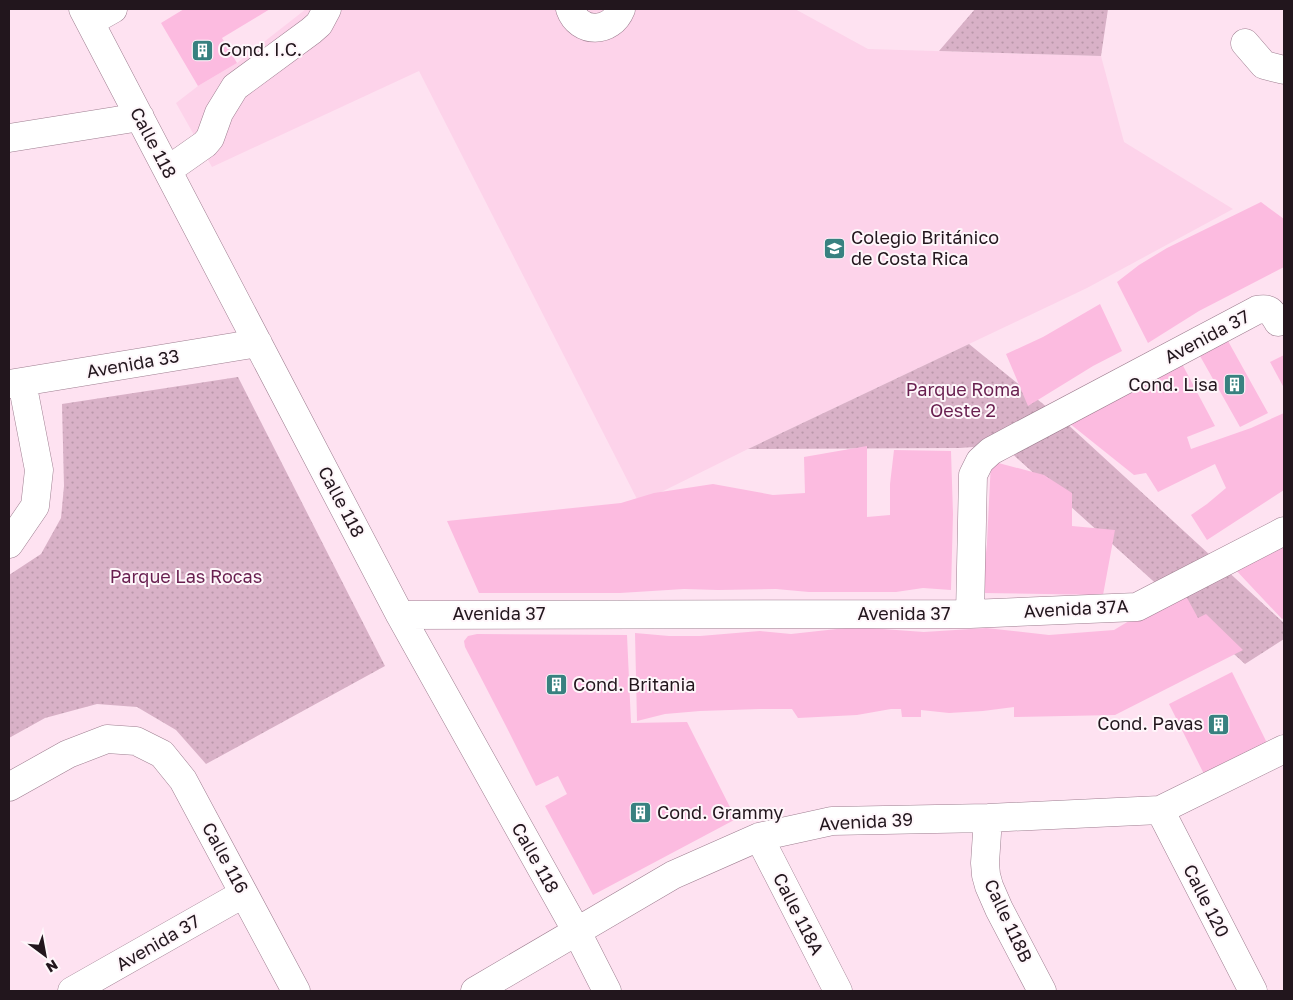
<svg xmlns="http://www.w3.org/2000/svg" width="1293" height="1000" font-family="'Golos Text',sans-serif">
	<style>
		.built { fill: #fdd3ea }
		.park { fill: url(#park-dots) }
		.building { fill: #fcbbe0 }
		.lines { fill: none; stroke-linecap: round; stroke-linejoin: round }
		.minor-casing { stroke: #9e7e90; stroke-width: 29 }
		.minor { stroke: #fff; stroke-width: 28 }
		.labels { text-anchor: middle; stroke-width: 4; stroke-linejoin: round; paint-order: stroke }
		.poi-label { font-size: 18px; fill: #22161d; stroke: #fef6fa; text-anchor: start }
		.street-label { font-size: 18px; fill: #22161d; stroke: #fef6fa }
		.park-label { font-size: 18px; fill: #681f4f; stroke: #fef6fa }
	</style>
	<defs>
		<pattern id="park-dots" width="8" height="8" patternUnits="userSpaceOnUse" patternTransform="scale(1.25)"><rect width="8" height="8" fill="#d9b1c7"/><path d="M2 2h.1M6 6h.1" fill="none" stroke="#ba98aa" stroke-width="1.8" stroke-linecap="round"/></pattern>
	</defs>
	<rect width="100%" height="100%" fill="#fee2f1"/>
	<path class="built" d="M306 9H795L868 49 1101 56 1124 142 1233 209 1087 288 748 449 639 503 419 71 212 167 176 103 198 86 237 63Z"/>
	<path class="park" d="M975 9H1108L1101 56 939 51Z
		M969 344 1064 421 1284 623V639L1245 664 1007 449 986 446 960 448 748 449Z
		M238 377 385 666 206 764 176 730 137 707 97 704 45 718 9 738V575L41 554 61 518 64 486 62 404Z"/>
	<path class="building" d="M184 9H270L222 38 237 63 198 86 161 23Z
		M1261 202 1284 219V267L1199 311 1148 343 1117 282 1139 265 1167 248Z
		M1100 304 1122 351 1093 366 1028 406 1006 354 1043 337Z
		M1228 341 1268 413 1240 427 1200 356Z
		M1284 355V388L1270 362Z
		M1181 362 1215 426 1187 437 1191 449 1251 428 1284 413V490L1207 540 1191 515 1207 504 1226 488 1215 464 1158 492 1146 473 1134 475 1064 419Z
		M867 446V517L890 515V484L894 450 951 451 953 514 951 590 923 588 896 592H809L776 589 718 590 684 589 620 593H479L447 521 621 503 654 493 713 484 773 495 805 493 804 457Z
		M991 461 1044 475 1072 493V526L1115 530 1103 595 982 593 987 543Z
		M1284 541V618L1282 619 1233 567Z
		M1186 596 1198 618 1206 614 1243 650 1115 715 1014 717V707L983 711 949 713 921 710V717H902L901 709H891L857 715 798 718 792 709H760L700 711 665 714 637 721 635 633 669 636H700L760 631 791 634 855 627 924 632 986 628 1049 635 1114 630 1134 618Z
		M477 634 627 635 631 723 687 722 736 819 593 895 545 806 567 794 558 776 536 786 507 728 465 647 464 641 468 636Z
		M1232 672 1268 745 1205 776 1169 704Z"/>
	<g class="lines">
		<defs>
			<path id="minor" d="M83 9 400 615 577 932 607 991
				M570 9C579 34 611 34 621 9
				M90 22 113 9
				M1245 43 1264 65 1284 70
				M9 138 140 117
				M168 170 205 144 210 138 219 113 235 87 311 31 319 24 327 9
				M9 384 258 343
				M9 544 35 506 39 470 22 382
				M970 614 973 475 980 461 991 451 1257 310C1270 307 1272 312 1278 322
				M400 615 970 614 1137 607 1284 531
				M9 787 68 754 107 739 136 741 162 754 183 780 296 991
				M1160 810 1253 991
				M988 818 985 863 986 875 989 886 999 909 1042 991
				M759 837 838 991
				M72 991 243 894
				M475 991 673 875 759 837 832 821 988 818 1160 810 1284 749"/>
		</defs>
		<use href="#minor" class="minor-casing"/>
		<use href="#minor" class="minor"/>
	</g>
	<defs>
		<symbol id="building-square" viewBox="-11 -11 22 22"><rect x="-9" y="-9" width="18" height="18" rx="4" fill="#388180" stroke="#fef6fa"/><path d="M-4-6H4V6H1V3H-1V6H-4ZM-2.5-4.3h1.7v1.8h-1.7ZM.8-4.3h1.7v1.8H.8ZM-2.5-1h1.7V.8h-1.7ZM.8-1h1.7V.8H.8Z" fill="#fff"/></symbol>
		<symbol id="school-square" viewBox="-11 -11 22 22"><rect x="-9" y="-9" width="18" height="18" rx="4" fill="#388180" stroke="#fef6fa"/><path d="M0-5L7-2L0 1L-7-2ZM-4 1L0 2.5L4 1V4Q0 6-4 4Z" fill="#fff"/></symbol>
	</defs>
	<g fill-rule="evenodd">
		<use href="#building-square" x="190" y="38" width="25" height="25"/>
		<use href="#school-square" x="822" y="236" width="25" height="25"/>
		<use href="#building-square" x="1222" y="372" width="25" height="25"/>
		<use href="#building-square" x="544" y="672" width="25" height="25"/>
		<use href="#building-square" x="1206" y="712" width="25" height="25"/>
		<use href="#building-square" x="628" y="800" width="25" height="25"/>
	</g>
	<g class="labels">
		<g class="poi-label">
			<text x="219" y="56">Cond. I.C.</text>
			<text x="851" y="244">Colegio Británico<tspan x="851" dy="21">de Costa Rica</tspan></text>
			<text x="1218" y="391" text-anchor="end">Cond. Lisa</text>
			<text x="573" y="691">Cond. Britania</text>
			<text x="1203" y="730" text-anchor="end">Cond. Pavas</text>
			<text x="657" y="819">Cond. Grammy</text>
		</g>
		<g class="street-label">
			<text transform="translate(153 143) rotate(62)" y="6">Calle 118</text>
			<text transform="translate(1207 337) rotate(-28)" y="6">Avenida 37</text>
			<text transform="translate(133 364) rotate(-10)" y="6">Avenida 33</text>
			<text transform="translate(341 502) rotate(62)" y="6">Calle 118</text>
			<text transform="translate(1076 609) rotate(-3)" y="6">Avenida 37A</text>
			<text x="499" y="620">Avenida 37</text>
			<text x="904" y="620">Avenida 37</text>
			<text transform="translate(866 822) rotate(-3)" y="6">Avenida 39</text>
			<text transform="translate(225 858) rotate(62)" y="6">Calle 116</text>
			<text transform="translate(535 858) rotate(61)" y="6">Calle 118</text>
			<text transform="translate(1206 901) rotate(63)" y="6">Calle 120</text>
			<text transform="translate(798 914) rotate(63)" y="6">Calle 118A</text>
			<text transform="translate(1008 921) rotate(65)" y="6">Calle 118B</text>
			<text transform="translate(158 943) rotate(-30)" y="6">Avenida 37</text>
		</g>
		<g class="park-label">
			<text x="963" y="396">Parque Roma<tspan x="963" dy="21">Oeste 2</tspan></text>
			<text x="186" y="583">Parque Las Rocas</text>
		</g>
	</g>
	<rect width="1293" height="1000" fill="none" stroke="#22161d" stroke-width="20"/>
	<g transform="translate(45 955) rotate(148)" stroke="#fef6fa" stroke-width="4" paint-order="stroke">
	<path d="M0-4L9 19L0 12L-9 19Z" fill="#22161d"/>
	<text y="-8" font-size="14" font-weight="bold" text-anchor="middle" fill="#22161d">N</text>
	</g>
</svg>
